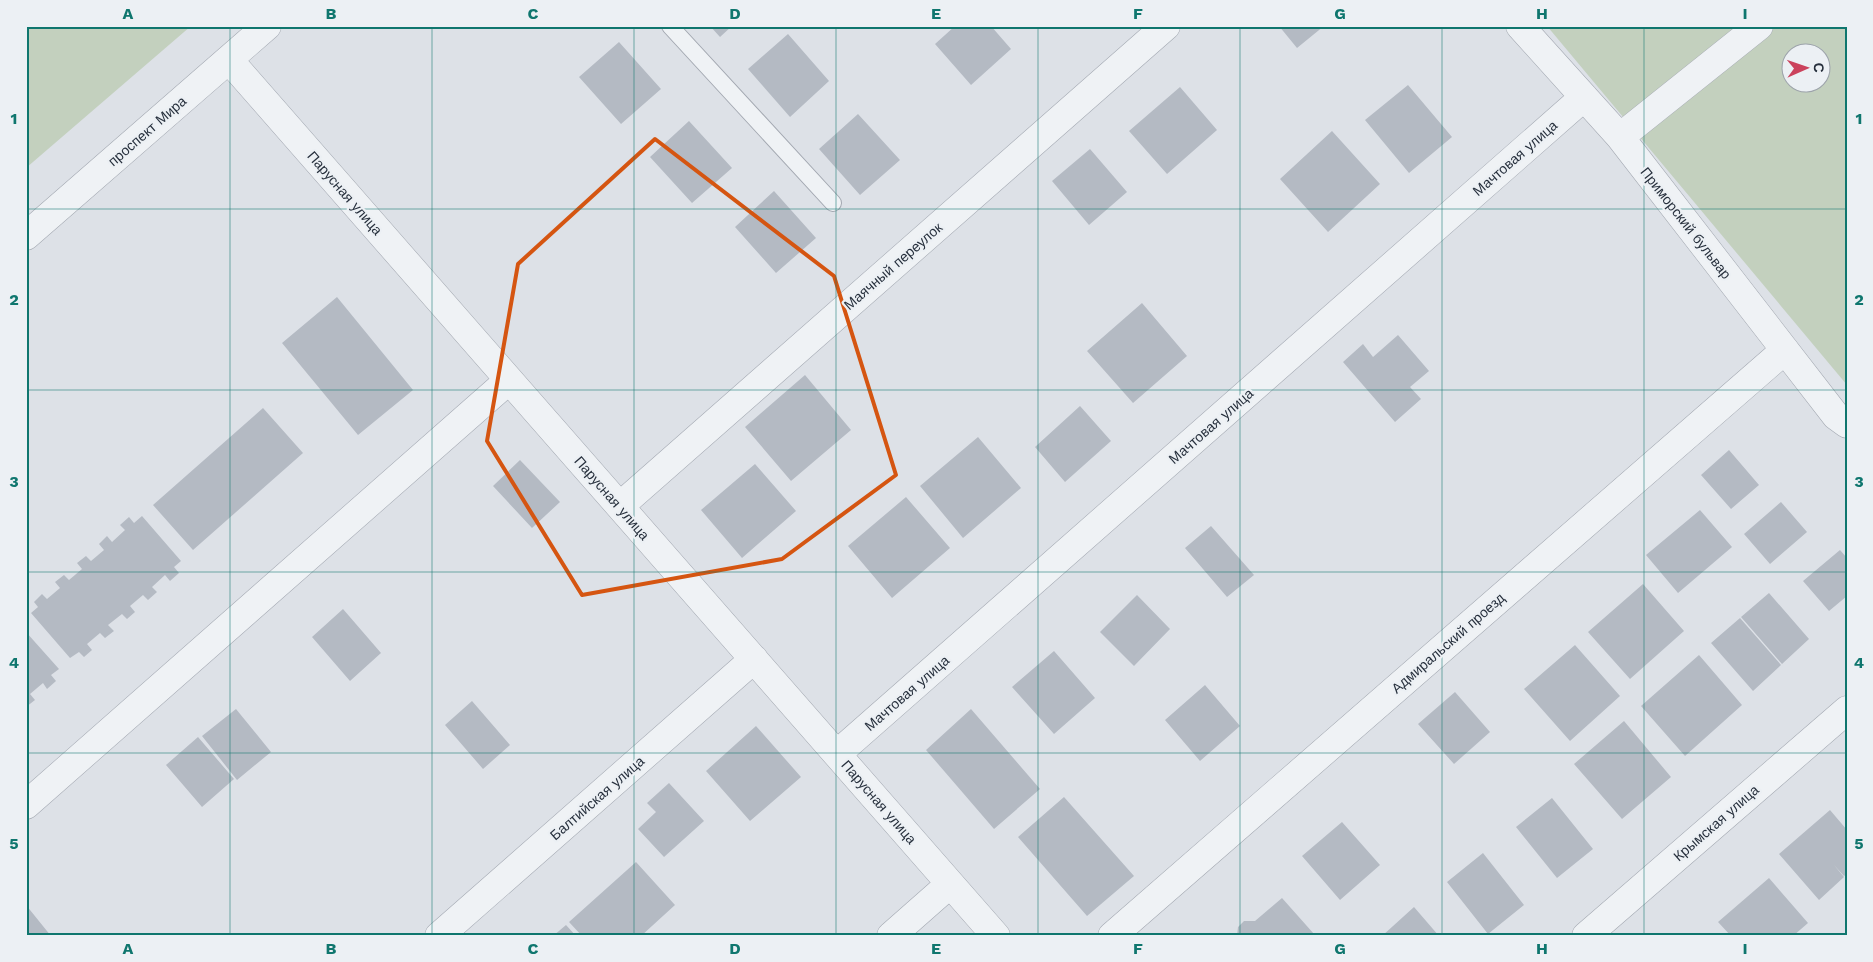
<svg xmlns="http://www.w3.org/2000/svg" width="1873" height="962" font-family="'Work Sans',sans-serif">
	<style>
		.green { fill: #c3d0be; fill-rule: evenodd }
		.building { fill: #b4bac3 }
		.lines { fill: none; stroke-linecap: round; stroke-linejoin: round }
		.lane-casing { stroke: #a3a8b1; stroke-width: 18 }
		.street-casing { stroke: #a3a8b1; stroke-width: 29 }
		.lane { stroke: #eff2f5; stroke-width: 16 }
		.street { stroke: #eff2f5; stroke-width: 28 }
		.marked { fill: none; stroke: #d55511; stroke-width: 4; stroke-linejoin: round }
		.grid { fill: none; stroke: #0f766e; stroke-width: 1; stroke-opacity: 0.55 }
		.labels { text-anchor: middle; stroke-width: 4.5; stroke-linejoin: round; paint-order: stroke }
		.street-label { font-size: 14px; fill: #27303d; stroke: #ecf0f4 }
		.neatline { fill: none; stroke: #0f766e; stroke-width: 2 }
		.grid-label { font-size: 16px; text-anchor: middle; font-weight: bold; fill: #0f766e }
	</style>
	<rect width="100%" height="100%" fill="#dde1e7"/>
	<path class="green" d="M26 26H191L26 168Z
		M1547 26H1847V385ZM1790 52H1820V82H1790Z"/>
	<path class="building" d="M710 26H732L720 37Z
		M955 26H991L1011 49 971 85 935 44Z
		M1279 26H1324L1297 48Z
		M788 34 829 81 790 117 748 69Z
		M619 42 661 89 621 124 579 77Z
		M1408 85 1452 137 1409 173 1365 120Z
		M1180 87 1217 130 1167 174 1129 131Z
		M858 114 900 160 860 195 819 149Z
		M689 121 732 168 692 203 650 157Z
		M1332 131 1380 184 1328 232 1280 179Z
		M1090 149 1127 192 1089 225 1052 181Z
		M774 191 816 238 776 273 735 227Z
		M337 297 413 390 358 435 282 343Z
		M1142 303 1187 356 1133 403 1087 351Z
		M1398 335 1429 371 1410 387 1421 399 1395 422 1343 362 1363 344 1373 357Z
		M805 375 851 430 791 481 745 427Z
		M1080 406 1111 441 1065 482 1035 447Z
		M263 408 303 453 193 550 153 505Z
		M978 437 1021 488 963 538 920 486Z
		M1729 450 1759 485 1731 509 1701 475Z
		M520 460 560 502 532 528 493 486Z
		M755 464 796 511 742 558 701 510Z
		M906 497 950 548 892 598 848 546Z
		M1781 502 1807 532 1770 564 1744 534Z
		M1700 510 1732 547 1678 593 1646 555Z
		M142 516 181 561 174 567 179 573 170 581 165 575 152 587 157 592 148 600 143 595 130 606 135 612 127 619 122 614 108 625 114 631 105 638 100 633 87 644 92 650 84 657 79 652 70 658 31 613 38 607 34 602 42 594 47 599 60 588 55 582 64 575 69 580 82 569 77 563 86 556 91 561 104 550 99 544 107 536 112 542 125 530 120 525 129 517 134 523Z
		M1211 526 1254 575 1227 597 1185 548Z
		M1840 550 1847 558V596L1829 611 1803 581Z
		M1643 584 1684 631 1630 679 1588 632Z
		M1769 593 1809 639 1782 664 1741 617Z
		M1137 595 1170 629 1134 666 1100 632Z
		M343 609 381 653 350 681 312 637Z
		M1740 618 1781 665 1753 691 1711 643Z
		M26 632 59 669 51 675 56 681 47 689 43 683 30 694 35 700 26 707Z
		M1575 645 1620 696 1570 741 1524 689Z
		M1054 651 1095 698 1054 734 1012 687Z
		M1699 655 1742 705 1685 756 1641 706Z
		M1205 685 1240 726 1200 761 1165 720Z
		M1455 692 1490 732 1454 764 1418 724Z
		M472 701 510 745 483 769 445 725Z
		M236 709 271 752 237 780 202 736Z
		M971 709 1040 789 994 829 926 750Z
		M1624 721 1671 777 1622 819 1574 764Z
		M756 726 801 777 750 821 706 771Z
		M198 737 234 779 202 807 166 765Z
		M669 783 704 821 664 857 638 829 656 812 647 803Z
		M1064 797 1134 876 1087 916 1018 837Z
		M1552 798 1593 849 1557 878 1516 827Z
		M1830 810 1847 830V874L1844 876 1834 865 1844 877 1819 900 1779 854Z
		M1342 822 1380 865 1340 900 1302 856Z
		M1483 853 1524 905 1488 934 1447 882Z
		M636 862 675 905 641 936H582L569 922Z
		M1769 878 1808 923 1793 936H1731L1718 922Z
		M1282 898 1314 934 1311 936H1237L1238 927 1244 921H1255Z
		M26 905 51 936H26Z
		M1414 907 1439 936H1382Z
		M566 925 576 936H553Z"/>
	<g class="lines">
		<defs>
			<path id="lane" d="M670 26 833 203"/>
			<path id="street" d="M1520 26 1620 137 1836 416 1847 424
				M229 60 996 936
				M1620 137 1759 26
				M26 236 267 26
				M620 506 1166 26
				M837 754 1584 97
				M26 805 509 380
				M439 936 754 659
				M891 936 950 884
				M1112 936 1785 350
				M1586 936 1847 710"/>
		</defs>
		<use href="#lane" class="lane-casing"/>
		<use href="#street" class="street-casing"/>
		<use href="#lane" class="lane"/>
		<use href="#street" class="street"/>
	</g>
	<path class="marked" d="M655 139 834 276 896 475 782 559 582 595 487 441 518 264Z"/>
	<path class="grid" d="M230 26V936M432 26V936M634 26V936M836 26V936M1038 26V936M1240 26V936M1442 26V936M1644 26V936M26 209H1847M26 390H1847M26 572H1847M26 753H1847"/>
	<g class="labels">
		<g class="street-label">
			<text transform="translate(147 131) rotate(-41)" y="5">проспект Мира</text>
			<text transform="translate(1515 158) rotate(-41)" y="5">Мачтовая улица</text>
			<text transform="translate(345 193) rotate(49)" y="5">Парусная улица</text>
			<text transform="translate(1686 223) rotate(52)" y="5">Приморский бульвар</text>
			<text transform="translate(893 266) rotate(-41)" y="5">Маячный переулок</text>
			<text transform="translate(1211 426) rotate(-41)" y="5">Мачтовая улица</text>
			<text transform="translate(612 498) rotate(49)" y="5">Парусная улица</text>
			<text transform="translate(1448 643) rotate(-41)" y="5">Адмиральский проезд</text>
			<text transform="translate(907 693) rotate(-41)" y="5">Мачтовая улица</text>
			<text transform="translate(597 798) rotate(-41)" y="5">Балтийская улица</text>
			<text transform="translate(879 802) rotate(49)" y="5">Парусная улица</text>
			<text transform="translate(1716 823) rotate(-41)" y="5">Крымская улица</text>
		</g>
	</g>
	<rect width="1873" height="962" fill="none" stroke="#ecf0f4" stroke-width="55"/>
	<g transform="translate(1806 68) rotate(88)"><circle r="24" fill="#ecf0f4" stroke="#9da3ab"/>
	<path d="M0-4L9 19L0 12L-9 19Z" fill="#cb425c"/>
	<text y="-8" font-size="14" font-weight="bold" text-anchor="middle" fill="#27303d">С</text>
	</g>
	<rect x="28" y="28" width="1818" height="906" class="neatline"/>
	<g class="grid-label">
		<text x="128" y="19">A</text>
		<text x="331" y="19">B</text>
		<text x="533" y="19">C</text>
		<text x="735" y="19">D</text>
		<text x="936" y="19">E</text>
		<text x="1138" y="19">F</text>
		<text x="1340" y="19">G</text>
		<text x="1542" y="19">H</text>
		<text x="1745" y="19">I</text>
		<text x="14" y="124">1</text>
		<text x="1859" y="124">1</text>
		<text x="14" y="305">2</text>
		<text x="1859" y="305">2</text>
		<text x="14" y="487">3</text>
		<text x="1859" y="487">3</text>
		<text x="14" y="668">4</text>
		<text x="1859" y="668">4</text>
		<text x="14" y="849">5</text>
		<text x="1859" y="849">5</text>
		<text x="128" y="954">A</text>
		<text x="331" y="954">B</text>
		<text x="533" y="954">C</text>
		<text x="735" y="954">D</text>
		<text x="936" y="954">E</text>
		<text x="1138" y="954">F</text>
		<text x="1340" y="954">G</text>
		<text x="1542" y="954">H</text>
		<text x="1745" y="954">I</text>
	</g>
</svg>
